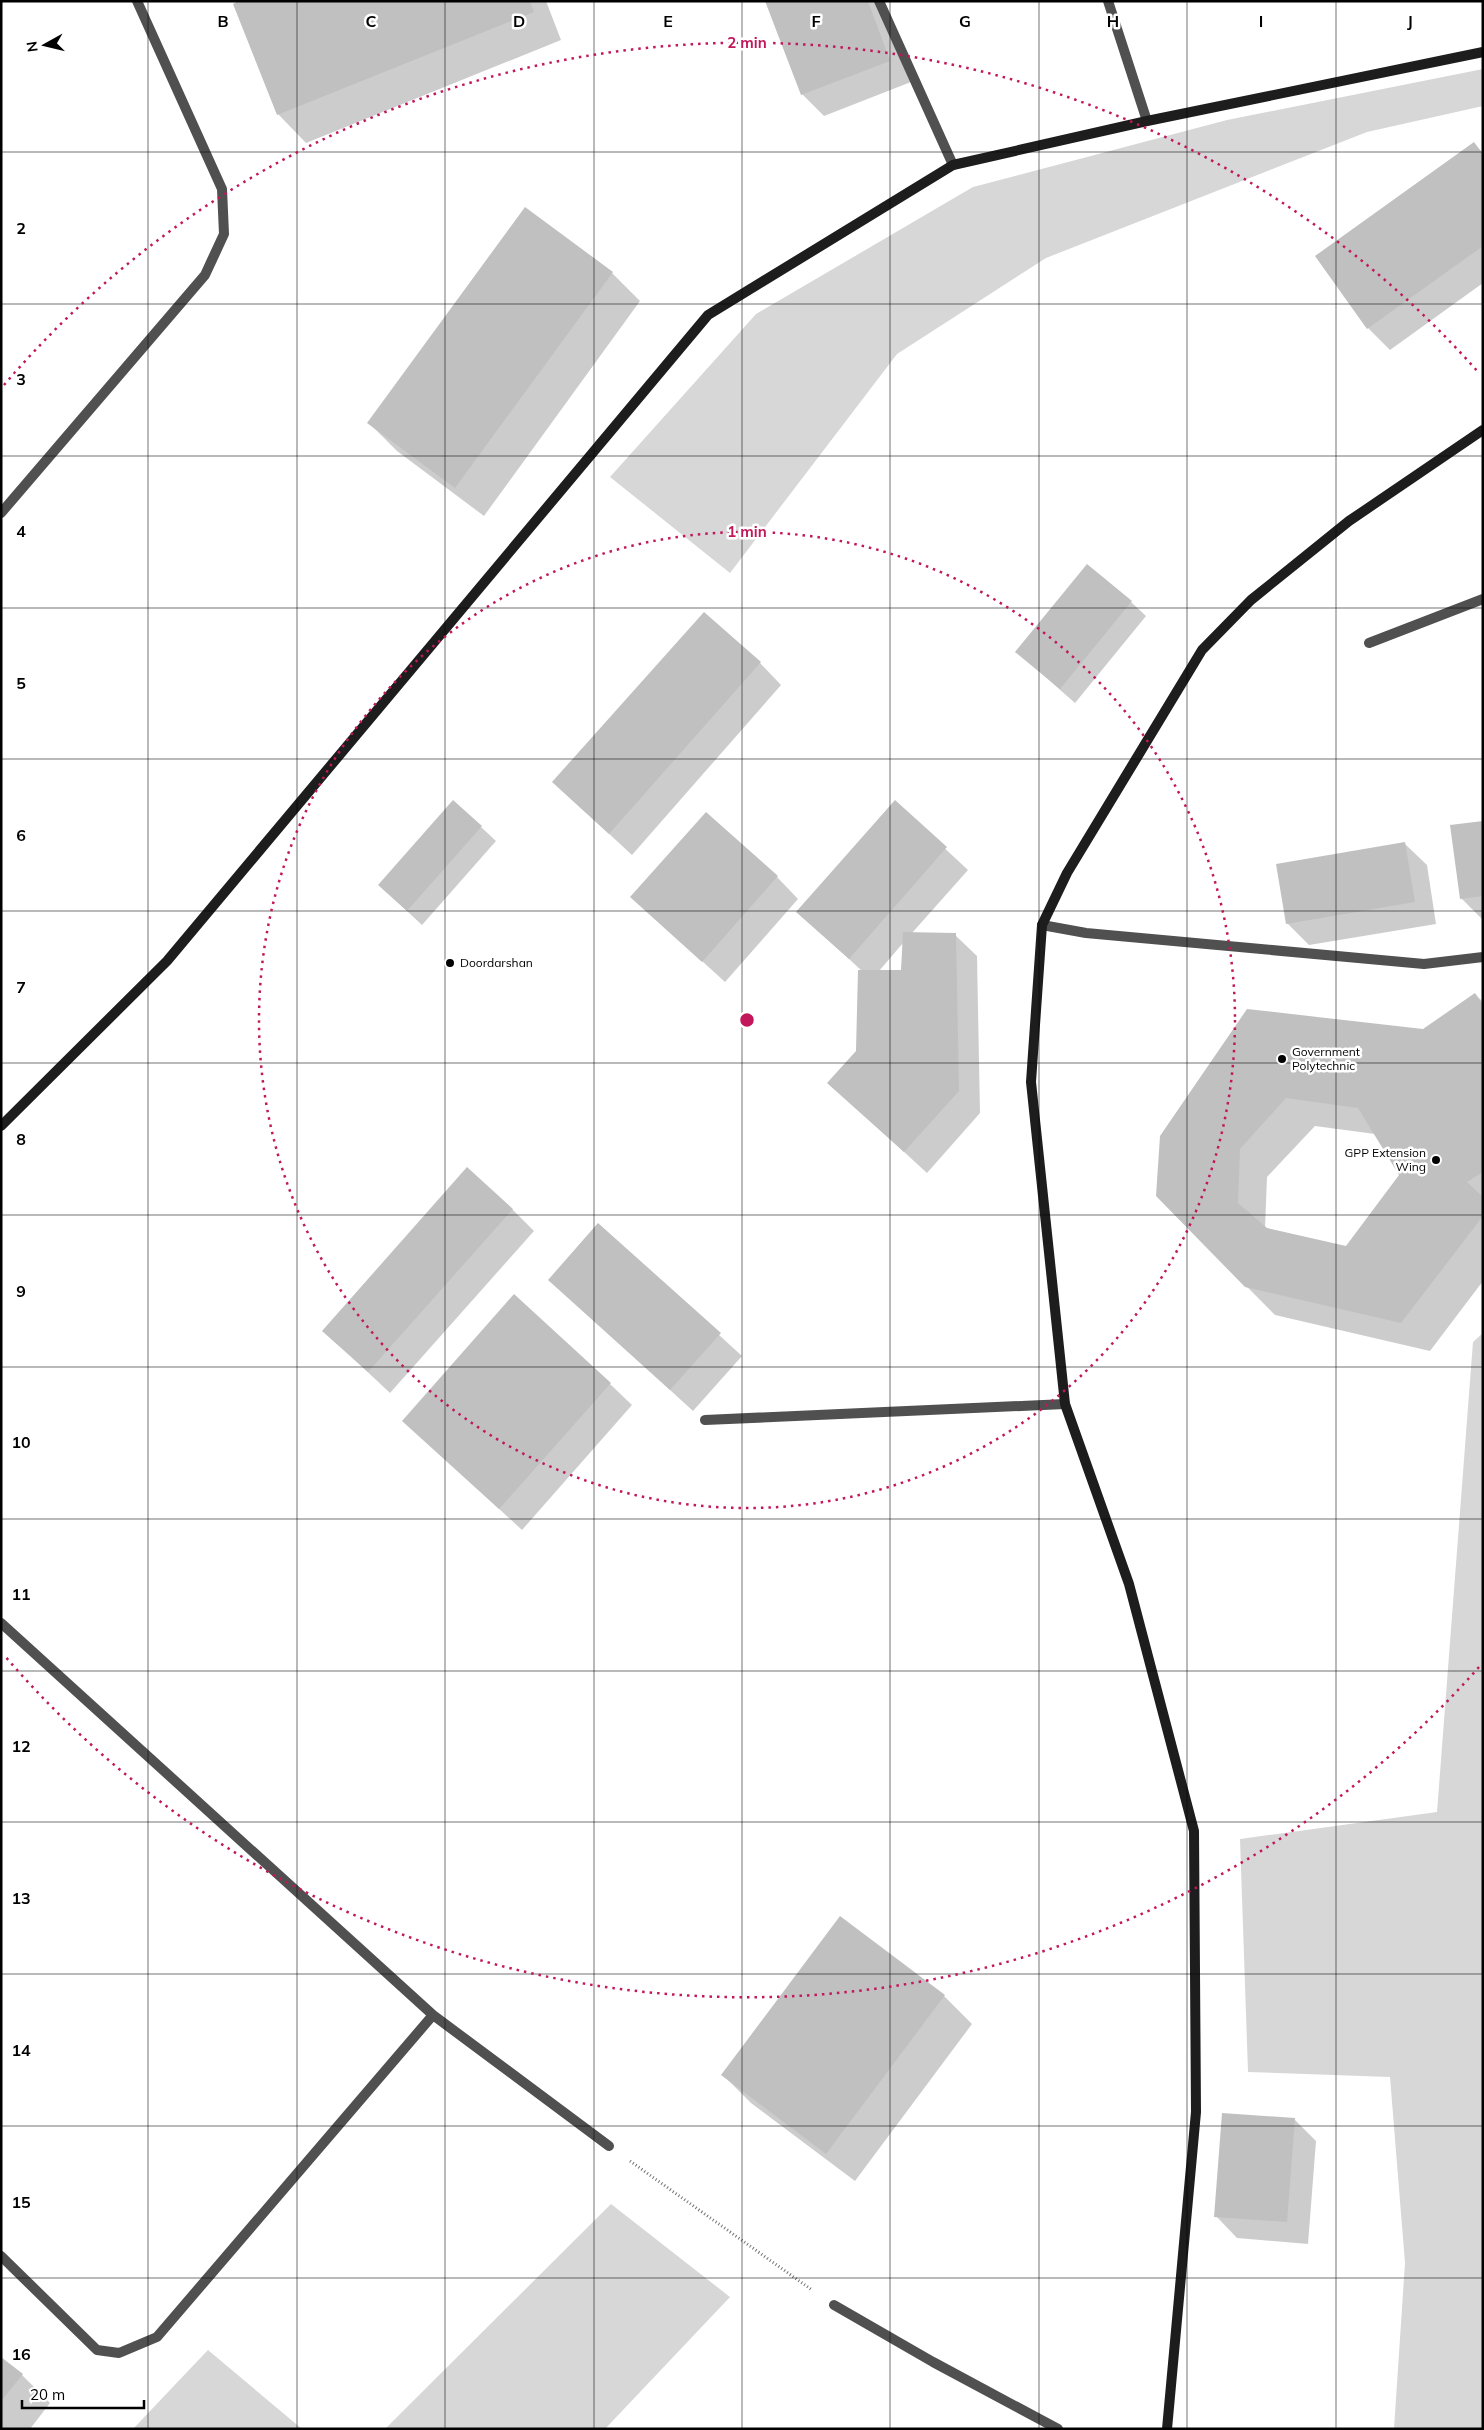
<svg xmlns="http://www.w3.org/2000/svg" width="1484" height="2430" font-family="Mulish,sans-serif">
	<style>
		.green { fill: #d7d7d7 }
		.shadow { fill: #0003; fill-rule: evenodd }
		.building { fill: #c0c0c0; fill-rule: evenodd }
		.lines { fill: none; stroke-linecap: round; stroke-linejoin: round }
		.path { stroke: #727272; stroke-width: 3; stroke-dasharray: 1 2.5; stroke-linecap: butt }
		.lane { stroke: #505050; stroke-width: 10 }
		.street { stroke: #505050; stroke-width: 10 }
		.secondary { stroke: #1d1d1d; stroke-width: 10 }
		.grid { fill: none; stroke: #000; stroke-width: 1; stroke-opacity: 0.55 }
		.ring { fill: none; stroke: #c2185b; stroke-width: 2.5; stroke-dasharray: 2.5 5 }
		.poi-dot { fill: #000; stroke: #fff; stroke-width: 2 }
		.labels { text-anchor: middle; stroke-width: 5; stroke-linejoin: round; paint-order: stroke }
		.poi-label { font-size: 12px; fill: #000; stroke: #fff; text-anchor: start }
		.grid-label { font-size: 16px; text-anchor: middle; font-weight: bold; fill: #000; stroke: #fff; stroke-width: 5; stroke-linejoin: round; paint-order: stroke }
		.centre { fill: #c2185b; stroke: #fff; stroke-width: 2.5 }
		.ring-label { font-size: 15px; text-anchor: middle; font-weight: bold; fill: #c2185b; stroke: #fff; stroke-width: 5; stroke-linejoin: round; paint-order: stroke }
	</style>
	<rect width="100%" height="100%" fill="#fff"/>
	<path class="green" d="M1483 69V106L1367 132 1046 258 897 354 730 573 610 477 756 314 973 187 1227 120Z
		M1483 1333V2429H1394L1405 2263 1390 2077 1248 2072 1240 1839 1437 1812 1473 1342Z
		M611 2204 730 2297 605 2429H385Z
		M208 2350 302 2429H133Z"/>
	<path class="shadow" d="M242 1H546L561 40 306 143 278 114Z
		M767 1H880L911 82 824 116 802 94Z
		M1474 144 1483 153V283L1390 350 1368 328 1317 256Z
		M612 273 640 301 484 516 397 451 369 423Z
		M1131 602 1146 616 1075 703 1017 652Z
		M760 663 781 685 632 855 553 782Z
		M895 802 968 870 912 933 955 935 977 956 980 1113 927 1173 829 1083 857 1051 862 971 797 911ZM903 943 902 971H879Z
		M1483 822V920L1461 898Z
		M481 827 496 841 422 925 379 885Z
		M1405 844 1427 865 1436 924 1309 945 1287 923Z
		M777 877 798 899 725 982 632 897Z
		M1475 994 1483 1002V1281L1430 1351 1275 1315 1157 1196 1161 1136 1424 1030ZM1315 1126 1375 1134 1400 1175 1346 1247 1265 1228 1267 1177Z
		M512 1209 534 1231 390 1393 324 1331Z
		M599 1225 742 1356 693 1411 550 1280Z
		M610 1384 632 1405 522 1530 404 1421Z
		M840 1918 944 1996 972 2024 855 2181 751 2103 723 2075Z
		M1294 2119 1316 2141 1308 2244 1237 2238 1216 2216Z
		M1 2359 22 2375 50 2403 30 2429H1Z"/>
	<path class="building" d="M238 1H530L534 12 277 115 233 4Z
		M765 1H868L890 61 801 95Z
		M1474 142 1483 154V246L1367 329 1315 256Z
		M525 207 613 272 455 488 367 423Z
		M1087 564 1132 601 1060 689 1015 652Z
		M704 612 761 662 609 834 552 782Z
		M453 800 482 826 407 911 378 885Z
		M895 800 947 847 849 959 796 912Z
		M706 812 778 876 702 962 630 897Z
		M1483 821V896L1460 899 1450 825Z
		M1405 842 1415 902 1286 924 1276 864Z
		M903 932 956 933 959 1091 904 1152 827 1083 856 1051 858 970H901Z
		M1475 993 1483 1006V1172L1467 1182 1483 1197V1216L1401 1323 1245 1287 1156 1196 1160 1136 1247 1009 1423 1029ZM1286 1098 1358 1108 1399 1175 1346 1246 1267 1228 1238 1203 1240 1149Z
		M467 1167 513 1209 368 1372 322 1331Z
		M598 1223 721 1333 670 1390 548 1280Z
		M514 1294 611 1383 499 1509 402 1421Z
		M840 1916 945 1995 826 2154 721 2075Z
		M1222 2113 1295 2118 1287 2222 1214 2217Z
		M1 2357 23 2374 1 2401Z"/>
	<g class="lines">
		<path class="path" d="M630 2161 812 2290"/>
		<path class="lane" d="M1 513 205 275 224 234 222 189 137 1
			M1369 643 1483 599
			M705 1420 1065 1404"/>
		<path class="street" d="M879 1 953 165
			M1108 1 1147 121
			M1042 925 1086 933 1424 964 1483 957
			M1 1623 433 2015 609 2146
			M1 2256 97 2350 119 2353 157 2337 433 2015
			M834 2305 933 2362 1058 2429"/>
		<path class="secondary" d="M1 1126 167 961 708 315 953 165 1147 121 1483 52
			M1167 2429 1196 2112 1194 1831 1129 1584 1065 1404 1031 1082 1042 925 1067 873 1202 650 1251 600 1349 521 1483 430"/>
	</g>
	<path class="grid" d="M148 1V2429M297 1V2429M445 1V2429M594 1V2429M742 1V2429M890 1V2429M1039 1V2429M1187 1V2429M1336 1V2429M1 152H1483M1 304H1483M1 456H1483M1 608H1483M1 759H1483M1 911H1483M1 1063H1483M1 1215H1483M1 1367H1483M1 1519H1483M1 1671H1483M1 1822H1483M1 1974H1483M1 2126H1483M1 2278H1483"/>
	<g class="ring">
		<circle cx="747" cy="1020" r="488"/>
		<path d="M1479 1667A977 977 0 0 1 4 1655M4 385A977 977 0 0 1 1479 373"/>
	</g>
	<g class="poi-dot">
		<circle cx="450" cy="963" r="5"/>
		<circle cx="1282" cy="1059" r="5"/>
		<circle cx="1436" cy="1160" r="5"/>
	</g>
	<g class="labels">
		<g class="poi-label">
			<text x="460" y="967">Doordarshan</text>
			<text x="1292" y="1056">Government<tspan x="1292" dy="14">Polytechnic</tspan></text>
			<text x="1426" y="1157" text-anchor="end">GPP Extension<tspan x="1426" dy="14">Wing</tspan></text>
		</g>
	</g>
	<g class="grid-label">
		<text x="223" y="27">B</text>
		<text x="371" y="27">C</text>
		<text x="519" y="27">D</text>
		<text x="668" y="27">E</text>
		<text x="816" y="27">F</text>
		<text x="965" y="27">G</text>
		<text x="1113" y="27">H</text>
		<text x="1261" y="27">I</text>
		<text x="1410" y="27">J</text>
		<text x="21" y="234">2</text>
		<text x="21" y="385">3</text>
		<text x="21" y="537">4</text>
		<text x="21" y="689">5</text>
		<text x="21" y="841">6</text>
		<text x="21" y="993">7</text>
		<text x="21" y="1145">8</text>
		<text x="21" y="1297">9</text>
		<text x="21" y="1448">10</text>
		<text x="21" y="1600">11</text>
		<text x="21" y="1752">12</text>
		<text x="21" y="1904">13</text>
		<text x="21" y="2056">14</text>
		<text x="21" y="2208">15</text>
		<text x="21" y="2360">16</text>
	</g>
	<circle cx="747" cy="1020" r="8" class="centre"/>
	<g class="ring-label">
		<text x="747" y="48">2 min</text>
		<text x="747" y="537">1 min</text>
	</g>
	<rect width="1484" height="2430" fill="none" stroke="#000000" stroke-width="5"/>
	<g transform="translate(45 45) rotate(262)" stroke="#ffffff" stroke-width="4" paint-order="stroke">
	<path d="M0-4L9 19L0 12L-9 19Z" fill="#000000"/>
	<text y="-8" font-size="14" font-weight="bold" text-anchor="middle" fill="#000000">N</text>
	</g>
	<path d="M22 2400v8h122v-8" fill="none" stroke="#000000" stroke-width="2.5"/>
	<text x="30" y="2400" font-size="15" fill="#000000" stroke="#ffffff" stroke-width="4" paint-order="stroke">20 m</text>
</svg>
